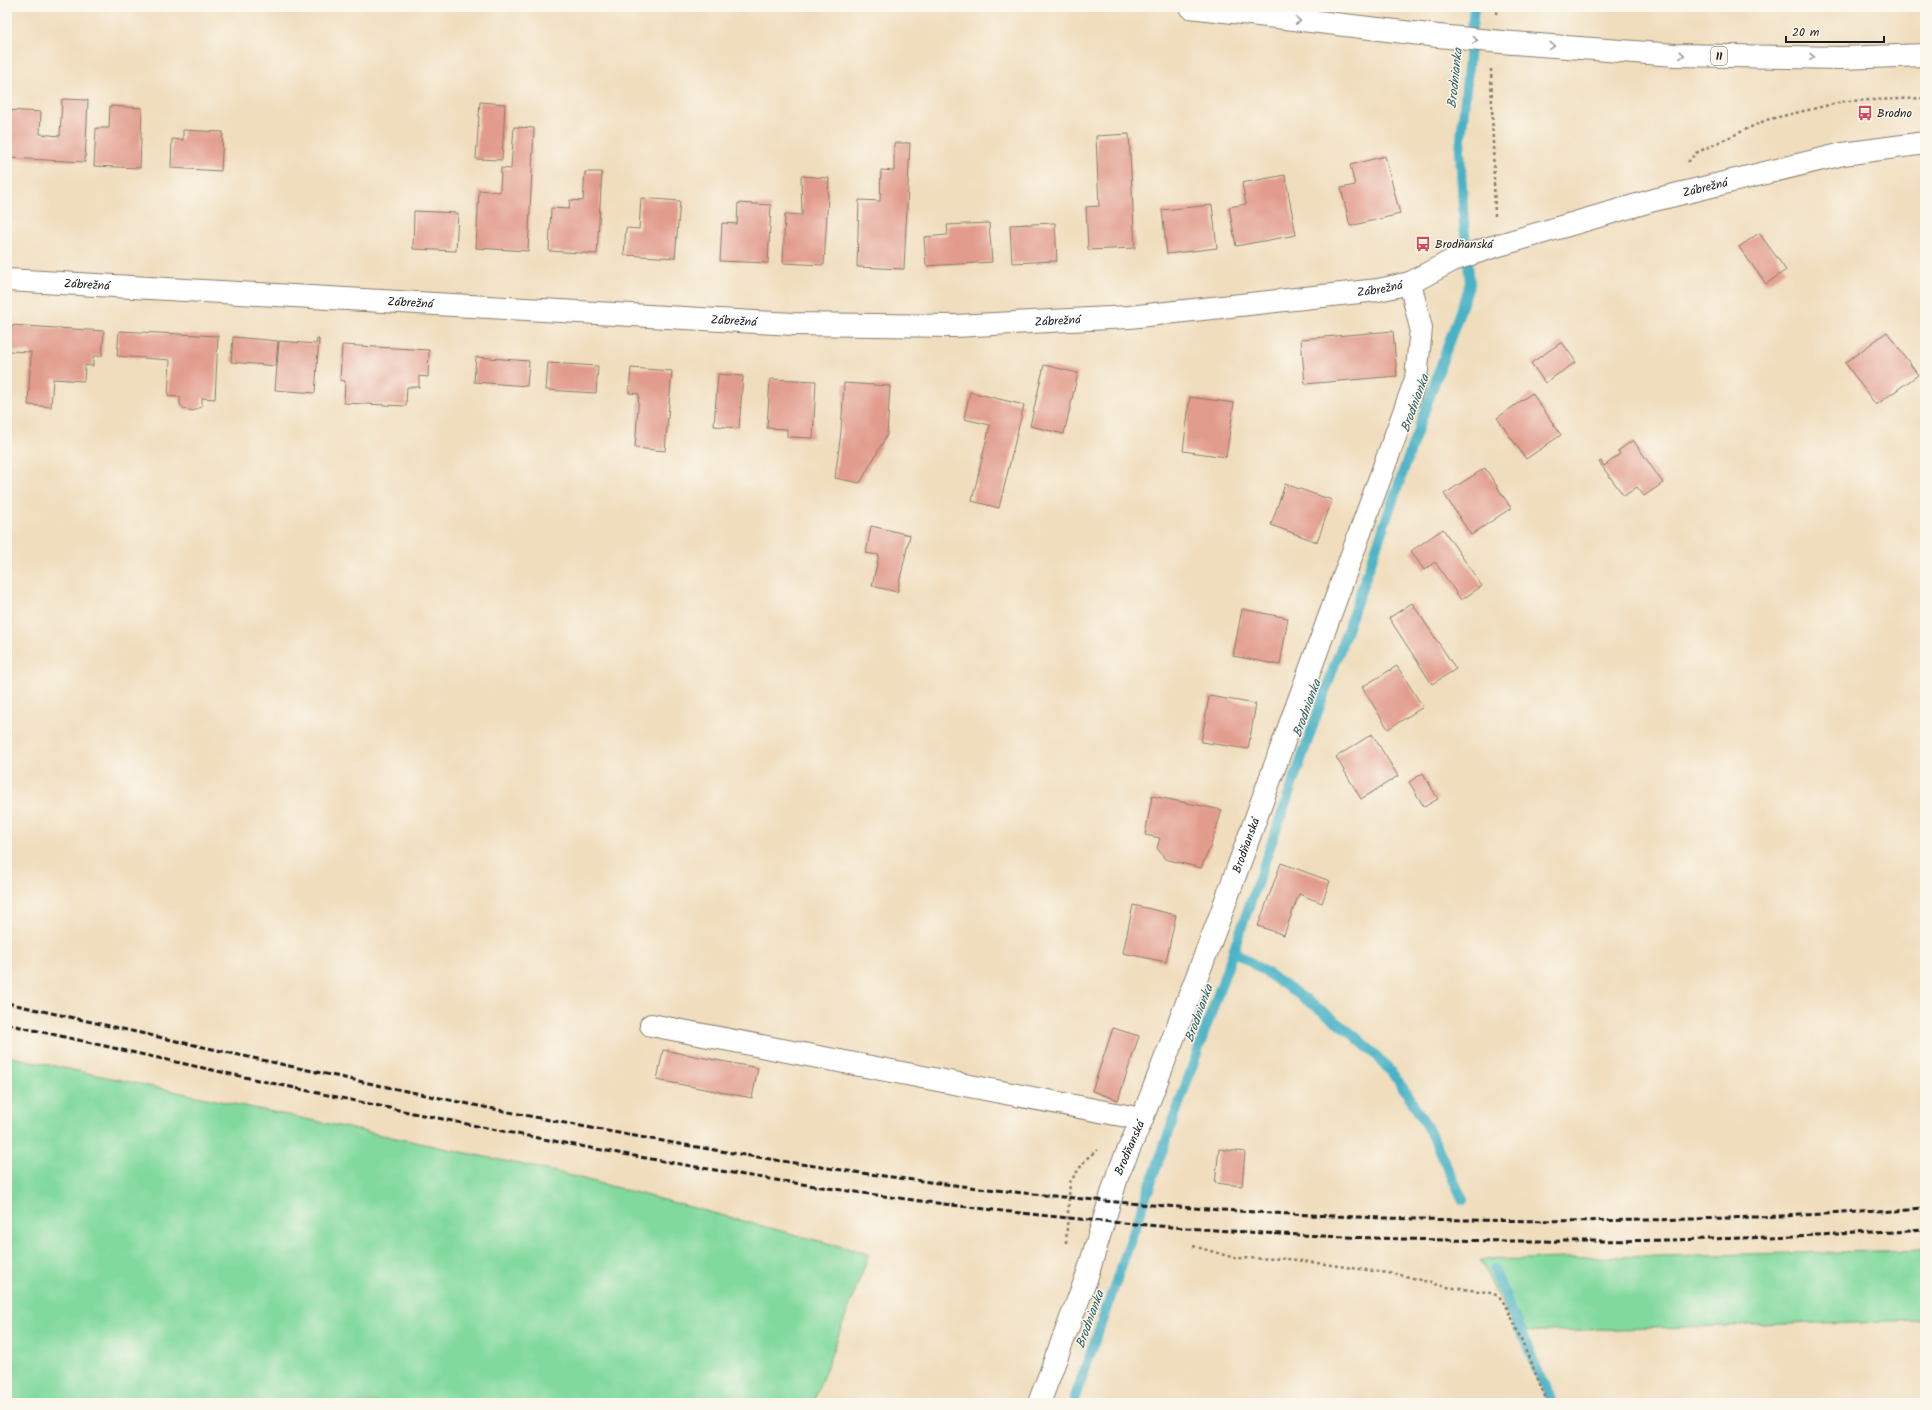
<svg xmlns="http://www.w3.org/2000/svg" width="1932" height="1410" font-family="Kalam,sans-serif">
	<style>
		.green { fill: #81d99e; stroke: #4e7a5d }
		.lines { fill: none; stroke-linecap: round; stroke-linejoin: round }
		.stream { stroke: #48b2c6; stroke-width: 10 }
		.building { fill: #e29c8d }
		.minor-casing { stroke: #867c6c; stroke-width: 24 }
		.major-casing { stroke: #867c6c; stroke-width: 24 }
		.path { stroke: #867c6c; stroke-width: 2.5; stroke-dasharray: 3 3; stroke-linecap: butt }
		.minor { stroke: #fff; stroke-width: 22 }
		.major { stroke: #fff; stroke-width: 22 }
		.rail { stroke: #1c1c1c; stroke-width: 3; stroke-dasharray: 6 3; stroke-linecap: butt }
		.major-bridge-casing { stroke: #867c6c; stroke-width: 24; stroke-linecap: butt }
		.major-bridge { stroke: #fff; stroke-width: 22 }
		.oneway { stroke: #999 }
		.labels { text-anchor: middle; stroke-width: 3; stroke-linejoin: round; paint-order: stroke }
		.shield { fill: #fbf7ec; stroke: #5f5e5a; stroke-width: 1 }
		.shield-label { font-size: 11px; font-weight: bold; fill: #1c1c1c }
		.poi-label { font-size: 12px; fill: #1c1c1c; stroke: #fbf7ec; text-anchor: start }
		.street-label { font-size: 12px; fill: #1c1c1c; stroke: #fbf7ec }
		.water-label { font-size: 13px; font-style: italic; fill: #306068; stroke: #fbf7ec }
	</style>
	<rect width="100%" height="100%" fill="#fbf7ec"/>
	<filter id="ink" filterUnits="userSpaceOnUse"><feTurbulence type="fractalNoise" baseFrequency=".025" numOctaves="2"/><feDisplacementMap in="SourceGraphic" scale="8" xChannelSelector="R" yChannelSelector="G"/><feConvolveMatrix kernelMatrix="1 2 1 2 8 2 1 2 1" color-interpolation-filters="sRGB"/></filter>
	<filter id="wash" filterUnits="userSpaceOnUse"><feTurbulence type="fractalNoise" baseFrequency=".012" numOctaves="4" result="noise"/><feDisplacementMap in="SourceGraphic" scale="16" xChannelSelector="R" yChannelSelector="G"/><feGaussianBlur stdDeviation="0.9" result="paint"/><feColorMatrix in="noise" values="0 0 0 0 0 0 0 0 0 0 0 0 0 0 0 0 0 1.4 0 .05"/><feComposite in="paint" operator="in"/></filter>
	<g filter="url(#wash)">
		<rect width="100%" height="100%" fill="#f0ddbd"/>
		<path class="green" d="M7 1056 557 1172 869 1254 813 1403H7Z
			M1925 1250V1320L1516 1332 1480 1260Z"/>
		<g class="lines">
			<path class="stream" d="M1234 951C1287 988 1356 1027 1396 1078 1424 1115 1443 1159 1463 1200
				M1494 1270 1552 1403
				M1073 1403 1470 283 1464 225 1460 149 1474 7"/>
		</g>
		<g id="blocks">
			<path class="building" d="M62 99 88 100 85 162 7 158V110L41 112 40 134 60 136Z
				M480 102 505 104 502 160 476 159Z
				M110 106 142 108 140 168 94 166 96 128H109Z
				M514 127 534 128 528 251 476 248 479 190 500 192 501 168 511 169Z
				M183 130 223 132 221 171 171 168 172 139 183 140Z
				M1129 134 1135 248 1088 250 1086 207 1099 206 1096 136Z
				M894 143H910L904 269 857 267 859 200 880 201 881 170 894 171Z
				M1385 156 1400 214 1350 226 1341 188 1355 185 1350 165Z
				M585 172H602L597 254 549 251 551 208 569 209 570 200 583 201Z
				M1285 175 1296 235 1236 246 1229 207 1246 204 1242 183Z
				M801 176 829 178 824 265 783 263 785 214 802 215Z
				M641 198 680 201 675 258 624 255 626 228 639 229Z
				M738 203 771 205 768 263 720 261 722 223 737 224Z
				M1212 205 1217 248 1167 254 1162 210Z
				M414 211 458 213 456 251 413 249Z
				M989 223 992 262 926 266 924 237 948 235 947 225Z
				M1055 223 1057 261 1012 263 1010 225Z
				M1759 233 1786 270 1766 284 1739 247Z
				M9 325 104 331 102 356H93V366L85 365 84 381 53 379 51 407 28 405 31 352 8 351Z
				M119 331 218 336 215 399 202 398V406L193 411 184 409 180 404V397L168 396 170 360 117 356Z
				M1393 331 1397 376 1305 384 1301 339Z
				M1887 332 1918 375 1876 405 1845 363Z
				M233 337 278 341 276 366 231 362Z
				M317 339H319L315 393 275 390 279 341 316 344Z
				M1562 342 1576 362 1545 383 1531 363Z
				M342 345 429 350 428 377 419 376V387H407L406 406 344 403 345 381 340 380Z
				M476 357 529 361 527 386 474 382Z
				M548 363 598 366 596 393 546 390Z
				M1044 365 1078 373 1064 434 1030 426Z
				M631 368 672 371 665 451 635 448 639 394 629 393Z
				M718 374 743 376 739 428 714 426Z
				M770 379 816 381 813 438 787 437V429L767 428Z
				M844 383 890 386 887 435 860 483 835 478 841 432Z
				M970 392 1024 405 999 508 972 501 990 425 964 419Z
				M1532 393 1561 435 1526 459 1497 418Z
				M1190 397 1234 403 1226 457 1183 451Z
				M1633 440 1663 483 1644 496 1637 487 1624 496 1599 462 1601 461 1604 466 1620 454 1618 451Z
				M1485 468 1511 508 1471 535 1444 494Z
				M1285 484 1332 500 1317 542 1271 525Z
				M871 526 910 535 897 592 872 586 879 555 866 553Z
				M1443 529 1482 586 1461 600 1435 562 1424 570 1411 551Z
				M1412 603 1456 669 1432 684 1389 618Z
				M1242 609 1288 618 1280 665 1233 656Z
				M1397 666 1423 707 1388 729 1362 687Z
				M1209 696 1256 704 1248 749 1201 742Z
				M1372 734 1398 776 1361 799 1336 757Z
				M1423 773 1438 799 1424 807 1409 782Z
				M1152 796 1222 810 1210 848 1201 868 1165 859 1157 848 1160 838 1145 835Z
				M1281 863 1330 881 1322 903 1299 894 1284 935 1258 926Z
				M1133 905 1176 915 1166 962 1123 953Z
				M1113 1028 1139 1036 1118 1100 1092 1091Z
				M663 1050 758 1068 752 1098 657 1080Z
				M1219 1149 1245 1152 1242 1186 1215 1183Z"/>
		</g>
	</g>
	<g filter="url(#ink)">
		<use href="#blocks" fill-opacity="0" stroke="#867c6c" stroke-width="1"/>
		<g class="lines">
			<defs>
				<g id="minor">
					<path id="s1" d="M7 280 793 324 955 326 1129 317 1378 290 1410 283 1453 260 1489 248 1654 200 1843 154 1925 143"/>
					<path d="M651 1025 1142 1119"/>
					<path id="s2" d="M1039 1403 1086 1279 1118 1174 1142 1119 1218 922 1416 379 1421 328 1410 283"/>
				</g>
				<path id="major" d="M1190 7 1438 36
					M1513 43 1675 55 1841 58 1925 55"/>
			</defs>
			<use href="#minor" class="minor-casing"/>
			<use href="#major" class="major-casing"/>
			<path class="path" d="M1496 14 1497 7
				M1491 69 1495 217
				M1688 162 1696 153 1766 120 1846 101 1925 98
				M1066 1243 1070 1182 1086 1159 1097 1150
				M1193 1246 1235 1258 1289 1259 1402 1275 1446 1287 1487 1292 1499 1296 1508 1309 1548 1403"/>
			<use href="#minor" class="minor"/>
			<use href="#major" class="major"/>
			<path class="rail" d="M7 1003C279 1064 551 1127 828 1168 1190 1222 1559 1233 1925 1208
				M7 1024C317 1094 628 1164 944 1204 1269 1245 1598 1250 1925 1229"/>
			<defs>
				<path id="major-bridge" d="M1438 36 1513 43"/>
			</defs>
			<use href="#major-bridge" class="major-bridge-casing"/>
			<use href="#major-bridge" class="major-bridge"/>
		</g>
		<defs><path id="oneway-chevron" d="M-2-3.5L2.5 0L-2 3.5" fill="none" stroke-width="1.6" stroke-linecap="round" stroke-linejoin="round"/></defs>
		<g class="oneway">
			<use href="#oneway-chevron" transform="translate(1298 21) rotate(6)"/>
			<use href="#oneway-chevron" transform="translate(1475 40) rotate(5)"/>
			<use href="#oneway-chevron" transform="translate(1552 46) rotate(4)"/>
			<use href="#oneway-chevron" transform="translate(1682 55) rotate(1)"/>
			<use href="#oneway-chevron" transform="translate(1812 57) rotate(1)"/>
		</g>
	</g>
	<defs>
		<symbol id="bus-bare" viewBox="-9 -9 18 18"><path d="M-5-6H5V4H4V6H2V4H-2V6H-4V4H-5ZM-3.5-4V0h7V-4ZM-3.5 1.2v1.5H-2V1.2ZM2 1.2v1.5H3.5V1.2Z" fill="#d1495b" stroke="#fbf7ec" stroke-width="2.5" paint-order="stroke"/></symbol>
	</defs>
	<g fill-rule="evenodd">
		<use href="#bus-bare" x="1854" y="102" width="22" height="22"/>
		<use href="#bus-bare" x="1412" y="233" width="22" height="22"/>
	</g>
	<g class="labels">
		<rect class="shield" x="1711" y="47" width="16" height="18" rx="3"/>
		<g class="shield-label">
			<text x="1719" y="60">11</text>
		</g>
		<g class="poi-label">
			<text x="1877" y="117">Brodno</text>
			<text x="1435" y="248">Brodňanská</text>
		</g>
		<g class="street-label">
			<text dy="4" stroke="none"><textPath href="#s1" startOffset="1718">Zábrežná</textPath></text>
			<text dy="4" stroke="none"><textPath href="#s1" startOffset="80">Zábrežná</textPath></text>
			<text dy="4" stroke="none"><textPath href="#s1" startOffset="1376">Zábrežná</textPath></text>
			<text dy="4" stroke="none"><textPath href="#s1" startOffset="404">Zábrežná</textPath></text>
			<text dy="4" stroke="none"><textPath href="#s1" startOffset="1052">Zábrežná</textPath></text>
			<text dy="4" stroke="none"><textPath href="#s1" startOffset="728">Zábrežná</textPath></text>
			<text dy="4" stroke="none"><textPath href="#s2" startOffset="595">Brodňanská</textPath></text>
			<text dy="4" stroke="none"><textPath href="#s2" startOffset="271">Brodňanská</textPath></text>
		</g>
		<g class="water-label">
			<text transform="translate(1454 78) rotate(-84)" y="5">Brodnianka</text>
			<text transform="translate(1414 403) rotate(-70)" y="5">Brodnianka</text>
			<text transform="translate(1306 708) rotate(-70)" y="5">Brodnianka</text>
			<text transform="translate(1198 1013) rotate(-70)" y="5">Brodnianka</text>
			<text transform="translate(1089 1319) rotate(-70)" y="5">Brodnianka</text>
		</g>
	</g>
	<rect width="1932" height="1410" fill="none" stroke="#fbf7ec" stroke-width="24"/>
	<path d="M1786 36v6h98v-6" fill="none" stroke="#1c1c1c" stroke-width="2"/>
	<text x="1792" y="36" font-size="12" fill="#1c1c1c" stroke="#fbf7ec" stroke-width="3" paint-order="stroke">20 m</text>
</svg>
